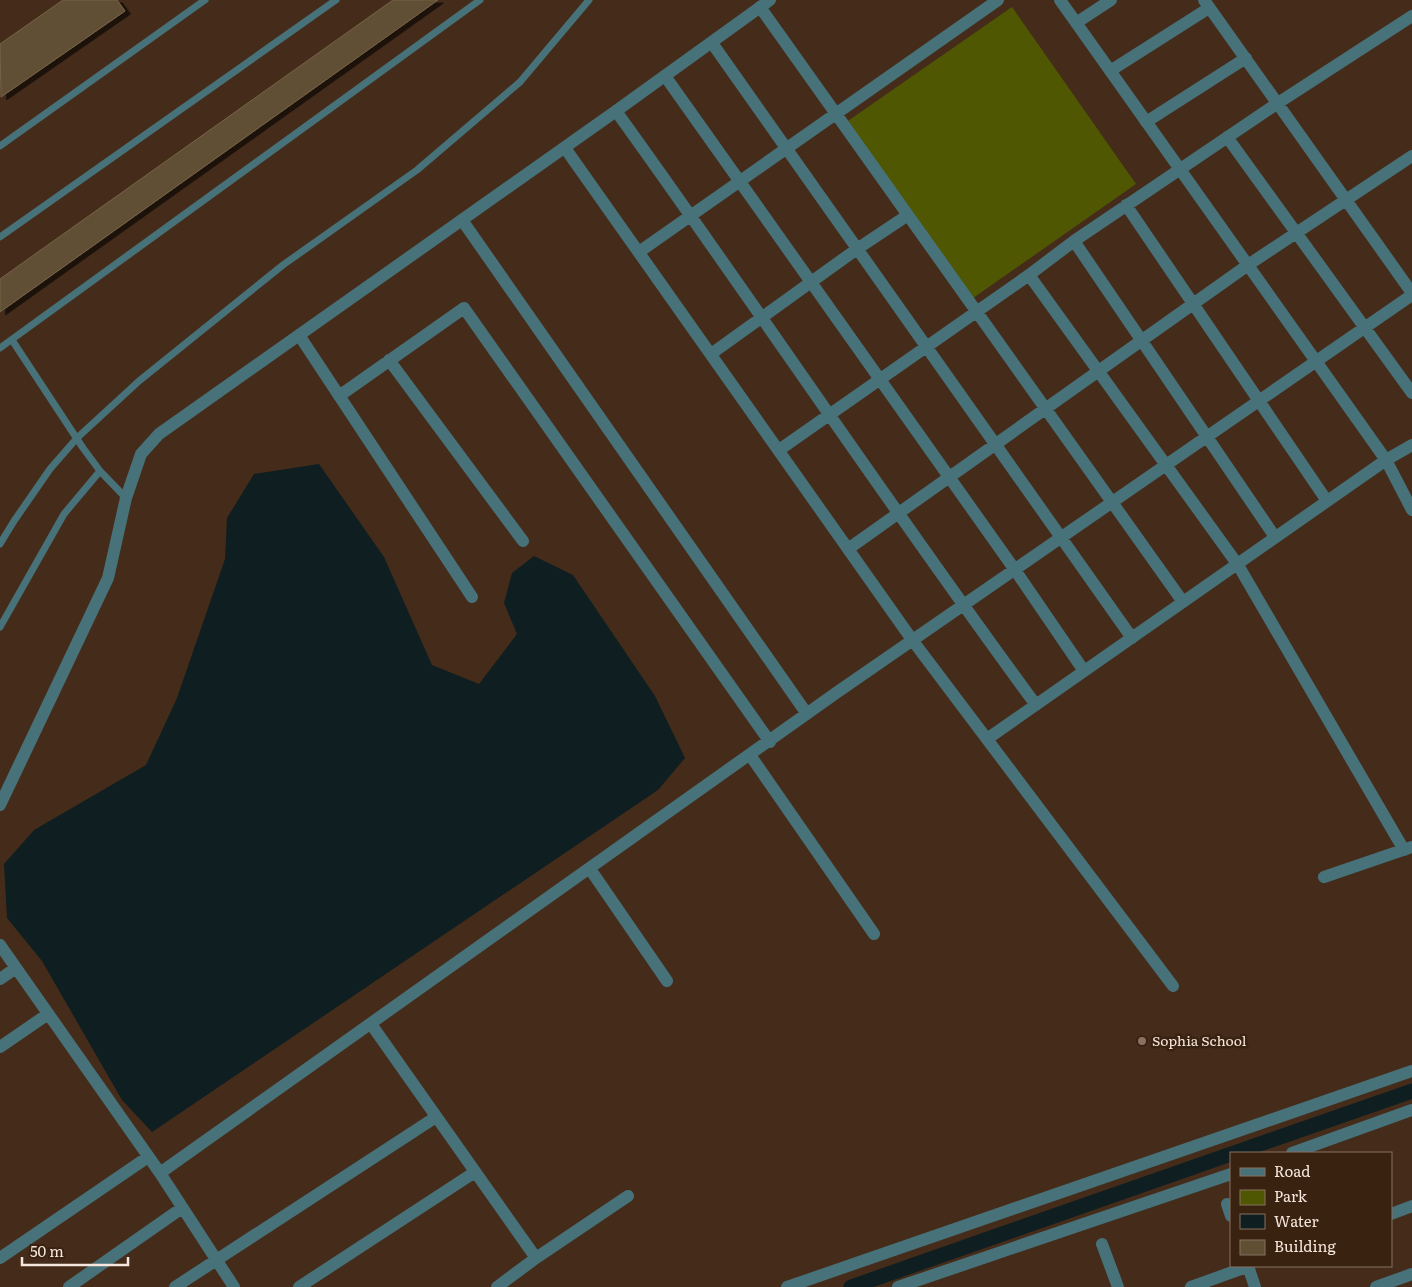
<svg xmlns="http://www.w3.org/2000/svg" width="1412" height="1287" font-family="Literata,serif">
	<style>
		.green { fill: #505702 }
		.water { fill: #0e1e21 }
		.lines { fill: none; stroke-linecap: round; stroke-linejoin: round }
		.canal { stroke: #0e1e21; stroke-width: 15 }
		.building { fill: #614f34; stroke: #766449; filter: url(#shadow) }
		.service { stroke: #47727a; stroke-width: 7 }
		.minor { stroke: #47727a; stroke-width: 12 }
		.tertiary { stroke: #47727a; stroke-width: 12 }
		.education-dot { fill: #8d6e63; stroke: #3a2210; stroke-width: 2 }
		.labels { text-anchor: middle; stroke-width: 5; stroke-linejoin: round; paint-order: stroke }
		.poi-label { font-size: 14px; fill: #f6e6db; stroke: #3a2210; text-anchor: start }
	</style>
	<defs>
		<filter id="shadow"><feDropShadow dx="5.5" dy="3" stdDeviation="0" flood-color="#0009"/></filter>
	</defs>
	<rect width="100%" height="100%" fill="#452c1a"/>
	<path class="green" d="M1012 7 1136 184 966 303 842 125Z"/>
	<path class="water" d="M319 464 384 557 432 665 479 684 517 634 504 603 512 573 534 556 573 575 655 696 685 758 658 790 152 1132 122 1100 42 961 7 918 4 864 34 830 146 765 177 698 225 559 227 518 254 474Z"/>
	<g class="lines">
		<path class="canal" d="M1234 1153 1412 1091
			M851 1287 1231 1154"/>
	</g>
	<path class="building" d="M63 0H117L125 11 1 97 0 44Z
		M393 0H438L0 312V279Z"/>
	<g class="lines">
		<path class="service" d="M0 146 205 0
			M0 237 336 0
			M12 340 83 448 100 471 126 498
			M0 348 480 0
			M0 544 14 521 50 469 77 438 139 381 283 265 417 170 520 82 589 0
			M0 627 64 514 100 471"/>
		<path class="minor" d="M1060 0 1386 460 1412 510
			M1204 0 1412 293
			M760 7 1183 602
			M1076 23 1111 0
			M712 43 1132 638
			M1110 71 1209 8
			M665 76 1015 570 1084 671
			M616 111C758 308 892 510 1036 705
			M1146 122 1246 58
			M1227 137 1412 393
			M565 148 913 641 1173 986
			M1126 205 1327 501
			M462 220 807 714
			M1074 241 1275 537
			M639 252 998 0
			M1029 275 1238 565 1404 850
			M299 335 472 597
			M711 354 857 249 908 215
			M389 360 523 541
			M339 396 464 308 770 742
			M779 450 1029 275 1074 241 1278 103 1412 16
			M848 549 1248 265 1412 156
			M987 739 1386 460 1412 445
			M750 755 874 934
			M590 869 667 981
			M1324 877 1412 847
			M0 945 160 1173 234 1287
			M0 979 16 968
			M371 1024 536 1258
			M0 1047 48 1014
			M1292 1153 1412 1110
			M160 1173 836 693 1412 295
			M1227 1204 1231 1216
			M1391 1214 1412 1206
			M1102 1244 1118 1287
			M0 1258 148 1157
			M1248 1266 1255 1287
			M69 1287 182 1208
			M175 1287 436 1117
			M299 1287 475 1172
			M497 1287 536 1258 628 1196
			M898 1287 1231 1174
			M1191 1287 1249 1266
			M1376 1287 1412 1274"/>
		<path class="tertiary" d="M0 805 108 578 126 498 141 454 159 434 616 111 770 0
			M787 1287 1412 1071"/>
	</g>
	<circle class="education-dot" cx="1142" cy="1041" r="5"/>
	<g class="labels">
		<g class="poi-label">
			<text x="1152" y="1046">Sophia School</text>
		</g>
	</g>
	<rect x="1230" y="1152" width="162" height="115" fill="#3a2210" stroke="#857061"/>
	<rect x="1240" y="1168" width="25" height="8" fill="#47727a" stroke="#857061"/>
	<text x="1274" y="1177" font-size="15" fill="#f6e6db">Road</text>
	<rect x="1240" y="1190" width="25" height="15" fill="#505702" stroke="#857061"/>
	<text x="1274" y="1202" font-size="15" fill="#f6e6db">Park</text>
	<rect x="1240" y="1214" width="25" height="15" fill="#0e1e21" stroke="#857061"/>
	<text x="1274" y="1227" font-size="15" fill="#f6e6db">Water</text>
	<rect x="1240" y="1240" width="25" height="15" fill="#614f34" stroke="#857061"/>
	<text x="1274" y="1252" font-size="15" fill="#f6e6db">Building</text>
	<path d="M22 1257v8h106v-8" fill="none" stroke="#f6e6db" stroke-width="2.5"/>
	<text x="30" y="1257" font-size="15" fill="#f6e6db" stroke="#3a2210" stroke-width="4" paint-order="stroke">50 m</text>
</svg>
